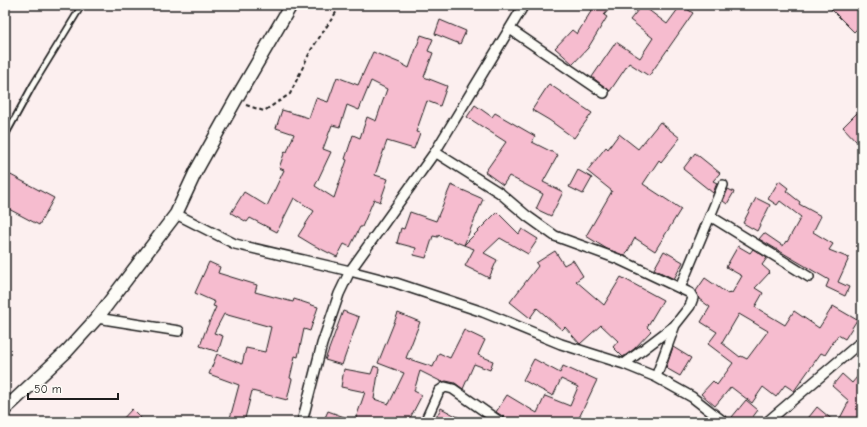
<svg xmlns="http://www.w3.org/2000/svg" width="867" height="427" font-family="'Comic Neue',sans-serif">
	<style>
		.building { fill: #f6bccf; stroke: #1c1c1c; fill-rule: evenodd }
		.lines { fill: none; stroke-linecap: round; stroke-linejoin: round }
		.service-casing { stroke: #1c1c1c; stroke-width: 8 }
		.minor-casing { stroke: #1c1c1c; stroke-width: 12 }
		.tertiary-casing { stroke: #1c1c1c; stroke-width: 15 }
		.path { stroke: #1c1c1c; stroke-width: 2; stroke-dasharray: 4 3; stroke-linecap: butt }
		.service { stroke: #fdfcf7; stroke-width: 4.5 }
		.minor { stroke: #fdfcf7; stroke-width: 9 }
		.tertiary { stroke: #fdfcf7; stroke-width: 12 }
	</style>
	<rect width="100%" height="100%" fill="#fcefef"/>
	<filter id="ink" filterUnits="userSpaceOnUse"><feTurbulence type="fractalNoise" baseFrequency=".025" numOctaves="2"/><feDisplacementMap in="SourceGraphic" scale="8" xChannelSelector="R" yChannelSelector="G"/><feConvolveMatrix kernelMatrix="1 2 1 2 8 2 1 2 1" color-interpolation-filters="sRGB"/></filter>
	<g filter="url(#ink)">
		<path class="building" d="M595 5H613L604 15 607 17 588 48 573 64 555 48 572 30 577 34Z
			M642 5 667 24 681 5 693 13 649 76 629 63 610 91 592 77 616 42 640 58 653 38 630 20Z
			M827 5H862V24L854 32Z
			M440 20 466 31 460 44 435 34Z
			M421 35 433 39 428 51 433 53 424 77 447 86 440 106 427 101 416 132 420 133 414 149 387 141 375 175 388 179 380 202 374 199 362 227H360L350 247 344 244 337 257 313 245 298 236 314 211 294 198 277 232 250 218 247 222 231 213 244 192 267 206 284 170 279 168 285 151 287 152 294 134 276 128 282 110 309 118 316 98 328 102 337 77 358 85 373 52 400 63 409 68ZM371 81 387 89 376 121 367 117 360 138 353 135 345 159 347 160 334 198 315 186 331 152 323 149 332 125 340 127 347 105 359 110Z
			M549 84 592 113 574 138 549 120 532 110Z
			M475 105 492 117 495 113 535 136 532 142 558 155 543 182 563 192 551 216 536 209 543 194 509 176 503 185 485 172 506 142 467 117Z
			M862 108V137L857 142 843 127Z
			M660 122 680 138 661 162 659 160 643 184 681 209 655 251 635 238 625 256 607 249 586 236 612 191 587 171 606 147 608 149 619 134 638 149Z
			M695 153 720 173 713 181 717 183 713 193 683 169Z
			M578 170 592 178 583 194 569 187Z
			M5 172 54 198 39 225 5 207Z
			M779 181 788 188 786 191 800 202 799 204 821 216 813 232 833 244 829 250 849 258 838 282 849 287 845 296 826 287 829 280 759 239 764 233 783 246 786 241 787 242 801 217 780 201 777 205 768 199Z
			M451 185 483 199 464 245 497 212 519 234 522 229 538 239 528 254 500 238 484 253 497 260 489 278 465 266 474 249 438 235V237L433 236 426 258 414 255 416 248 397 243 401 228 404 229 410 212 436 221Z
			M728 189 734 192 727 204 723 201Z
			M756 198 770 205 757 231 743 223Z
			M738 246 750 253 753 249 767 258 762 265 770 272 755 288 763 293 755 307 785 325 794 311 819 328 833 306 857 320 845 339 838 335 825 355 821 353 794 391 785 385 776 397 763 387 752 403 731 387 715 406 701 394 713 381 717 385 733 363 708 344 717 332 701 322 710 307 699 299 696 291 705 278 728 294 730 292 732 293 742 276 726 267ZM739 314 768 331 747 359 741 356 740 357 722 343Z
			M555 251 564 265 573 260 583 276 576 281 604 305 621 277 663 300 647 327 651 331 634 349 623 357 613 347 618 341 601 325 580 344 565 327 562 330 537 308 530 318 510 302 538 266 536 263Z
			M664 251 683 262 674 279 654 269Z
			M209 262 220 267 218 273 257 285 255 292 293 302 294 299 318 307 310 331 304 329 298 357 295 356 290 378 292 379 287 400 252 391 244 422H229L239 385 209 374 217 354 242 364 246 348 265 352 271 327 224 314 214 333 223 336 218 352 200 346 205 332 216 307 213 306 215 302 195 293Z
			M343 311 359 317 342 365 325 360Z
			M398 313 420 322 406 358 433 367 439 353 450 358 464 330 485 340 478 355 493 361 490 370 474 364 463 389 455 383 446 381 442 382 420 371 414 391 422 395 408 422H323L328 411 355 421 365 392 341 387 344 369 371 374 374 366 379 368 374 399 389 404 404 373 378 363Z
			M673 347 691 358 680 376 666 368Z
			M534 359 560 373 563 366 583 375 584 374 597 380 577 422H506L504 417 496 412 507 395 537 413 545 396 570 406 578 387 561 379 553 396 523 380Z
			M862 371V413L858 422H838L849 401 832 386 842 374 852 383Z
			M746 400 758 410 749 422H739L732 417Z
			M817 407 835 422H805Z
			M441 408 467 422H434Z
			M132 409 145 422H120Z"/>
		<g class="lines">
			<defs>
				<path id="service" d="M5 136 33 85 82 5"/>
				<path id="minor" d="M510 29 604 93
					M435 152 500 193 527 216 555 236 618 259 690 293 693 298 690 306 675 325 656 377
					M176 214 235 244 350 271 396 283 483 312 561 344 624 364 656 377 692 397 724 422
					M710 216 809 277
					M680 288 723 185
					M97 318 179 331
					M624 364 674 326
					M302 422 322 344 339 294 350 271 435 152 524 5
					M425 422 439 391 445 387 453 389 500 422
					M767 422 862 341"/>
				<path id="tertiary" d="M5 409 67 351 97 318 176 214 196 171 235 101 291 5"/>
			</defs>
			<use href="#service" class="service-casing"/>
			<use href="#minor" class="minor-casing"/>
			<use href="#tertiary" class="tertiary-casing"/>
			<path class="path" d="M246 105 264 111 290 94 311 50 341 5"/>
			<use href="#service" class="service"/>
			<use href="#minor" class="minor"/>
			<use href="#tertiary" class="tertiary"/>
		</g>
	</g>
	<rect width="867" height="427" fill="none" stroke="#fdfcf7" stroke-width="20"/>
	<rect x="10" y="10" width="847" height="407" fill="none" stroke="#1c1c1c" stroke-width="1.5" filter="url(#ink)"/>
	<path d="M28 393v6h90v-6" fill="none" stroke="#1c1c1c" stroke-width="2"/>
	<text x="34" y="393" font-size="12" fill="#1c1c1c" stroke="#fdfcf7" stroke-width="3" paint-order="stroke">50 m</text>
</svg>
